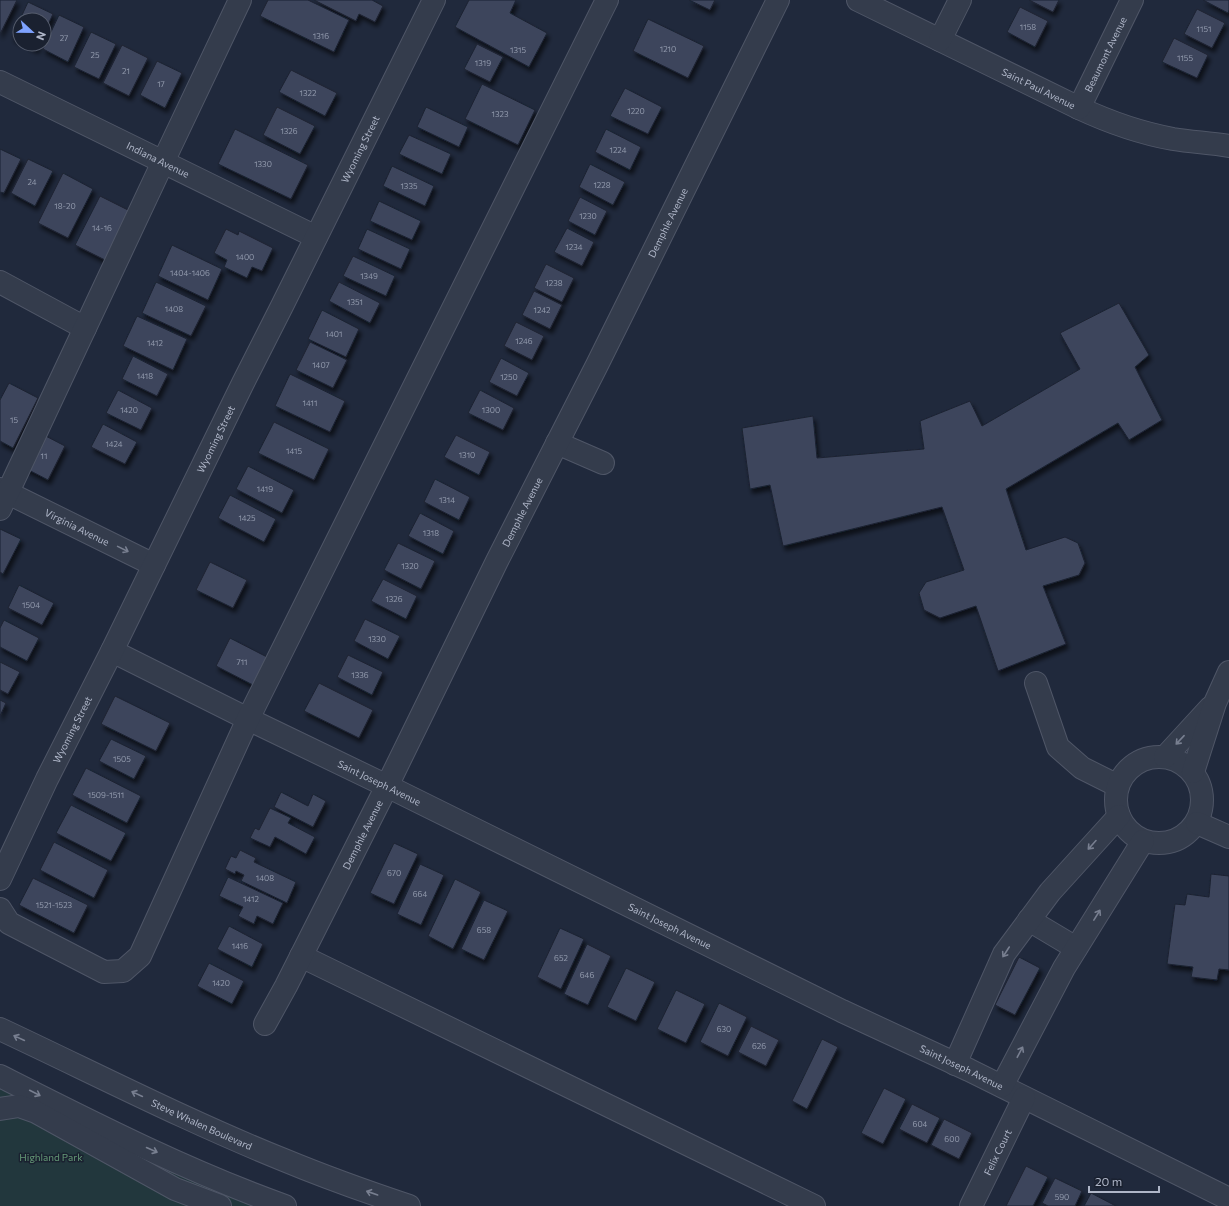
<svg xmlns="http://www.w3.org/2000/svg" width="1229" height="1206" font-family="Commissioner,sans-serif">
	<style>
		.green { fill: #22373d }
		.building { fill: #3c455c; stroke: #1c2332; filter: url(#shadow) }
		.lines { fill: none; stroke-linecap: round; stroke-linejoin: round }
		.minor-casing { stroke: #4f5667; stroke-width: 24 }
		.minor { stroke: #343c4c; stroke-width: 22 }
		.oneway { stroke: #787f90 }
		.labels { text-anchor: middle; stroke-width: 3; stroke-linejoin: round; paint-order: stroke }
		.number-label { font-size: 8px; fill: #929aad }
		.street-label { font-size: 10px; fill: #afb6c8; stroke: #1a2130 }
		.park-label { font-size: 10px; fill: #659a77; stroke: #1a2130 }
	</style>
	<defs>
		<filter id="shadow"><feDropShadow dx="2.5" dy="4.5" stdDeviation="2" flood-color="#0009"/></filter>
	</defs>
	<rect width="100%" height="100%" fill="#20293c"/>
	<path class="green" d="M0 1076 280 1206H0Z"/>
	<path class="building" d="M0 0H17L0 34Z
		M268 0H308L349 20 334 52 260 16Z
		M314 0H372L383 6 375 22 359 14 356 21Z
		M469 0H516L510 13 547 33 529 67 455 27Z
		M689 0H715L710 10Z
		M1029 0H1059L1053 12Z
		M1203 0H1229V10L1228 13Z
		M28 2 53 14 44 33V20H20V41L12 37Z
		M1020 7 1048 21 1035 47 1007 32Z
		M1197 9 1225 23 1212 48 1184 34Z
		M59 15 84 27 68 62 43 49Z
		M648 19 704 46 688 78 633 51Z
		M91 32 116 44 99 79 74 67Z
		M1174 38 1208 55 1197 78 1162 62Z
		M26 44H39L36 49Z
		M477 44 503 57 490 82 464 69Z
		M122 45 148 58 129 96 103 83Z
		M157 61 182 73 165 108 140 95Z
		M291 70 337 93 325 116 279 92Z
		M482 84 535 110 518 145 465 119Z
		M625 88 662 107 648 134 610 116Z
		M277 107 315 126 300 154 263 135Z
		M426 107 468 127 459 147 417 127Z
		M235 129 308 165 291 199 218 164Z
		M606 129 641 147 630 170 595 152Z
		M409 135 451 154 442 174 399 154Z
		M0 149 21 159 4 193 0 192Z
		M28 159 53 171 35 206 11 193Z
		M590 164 625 182 613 205 579 187Z
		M392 166 434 186 425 206 383 186Z
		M63 173 93 189 68 238 38 223Z
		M100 196 130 211 105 260 75 245Z
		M580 197 607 211 595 235 568 221Z
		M379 201 421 221 412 240 370 221Z
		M567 228 594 242 582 266 554 252Z
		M226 229 238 235 239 231 273 248 262 271 252 267 247 278 224 267 227 260 214 253Z
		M367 229 410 249 401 269 358 249Z
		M172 245 222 269 208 300 158 276Z
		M353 256 395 276 386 296 343 276Z
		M546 264 574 278 562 302 534 288Z
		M156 282 206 306 191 336 142 313Z
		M339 282 380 303 370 323 329 301Z
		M534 291 562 305 550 329 522 315Z
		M1119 303 1149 355 1135 367 1162 420 1129 440 1118 423 1006 489 1026 550 1065 537 1078 543 1085 563 1079 575 1043 586 1066 644 998 671 976 606 940 618 924 610 919 593 926 582 964 570 942 507 783 546 770 485 750 489 742 428 813 416 817 458 924 449 920 421 970 401 982 426 1080 369 1060 333Z
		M322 310 359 329 346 357 308 339Z
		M137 316 187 339 173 370 123 346Z
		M516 322 544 336 532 360 504 346Z
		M310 342 347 360 333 388 296 370Z
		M133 356 168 374 157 396 122 379Z
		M501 358 529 373 517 396 489 382Z
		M290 374 345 401 330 432 275 406Z
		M9 383 38 398 13 448 0 441V400Z
		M118 390 152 408 141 430 106 413Z
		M480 390 514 408 503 430 468 413Z
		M274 422 329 449 314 480 258 453Z
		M103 424 137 442 125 464 91 447Z
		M40 433 65 446 48 480 23 467Z
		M456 435 490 452 479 475 444 457Z
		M248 466 294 490 282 513 236 489Z
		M435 479 470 497 459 520 424 502Z
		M230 495 276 519 264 542 218 518Z
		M420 513 454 531 443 554 408 536Z
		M0 529 21 539 3 574 0 572Z
		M398 543 435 561 421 589 384 570Z
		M210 562 247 580 233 608 196 590Z
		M383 579 417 596 406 619 371 601Z
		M19 585 54 603 42 625 8 608Z
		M365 619 400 636 388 659 354 641Z
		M4 620 39 638 27 661 0 647V628Z
		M230 638 267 657 253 685 216 666Z
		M348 655 383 672 372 695 337 677Z
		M0 662 20 672 8 694 0 690Z
		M319 683 373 710 359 738 304 711Z
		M115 696 170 723 156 751 101 724Z
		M0 700 6 703 0 716Z
		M111 739 146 756 134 779 99 761Z
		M86 768 141 796 127 823 72 795Z
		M281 792 308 806 313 794 326 801 313 827 274 807Z
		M71 805 126 833 111 861 56 833Z
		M270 808 291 818 288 823 315 837 306 854 275 837 270 847 250 838 255 828 259 830Z
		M54 842 108 870 94 898 40 870Z
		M394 843 418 854 394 904 370 893Z
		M240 850 256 858 254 862 296 882 287 903 241 881 244 875 236 871 235 874 225 869 231 856 236 858Z
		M420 864 444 875 421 925 397 914Z
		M1211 874 1229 876V970L1219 969 1217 980 1191 977 1193 967 1167 964 1175 904 1185 905 1187 894 1209 897Z
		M228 877 283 903 273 924 257 916 254 924 238 916 243 907 219 896Z
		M33 878 88 905 74 933 19 905Z
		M455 879 481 892 453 949 428 936Z
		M484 900 508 911 484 960 461 949Z
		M229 926 263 944 252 967 217 949Z
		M560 928 584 939 561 989 537 977Z
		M587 944 611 956 588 1005 564 994Z
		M1019 957 1040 968 1015 1015 995 1005Z
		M209 963 244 981 232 1004 197 986Z
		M626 968 655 982 636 1021 607 1007Z
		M676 990 705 1004 686 1043 657 1029Z
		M719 1003 747 1017 728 1056 700 1042Z
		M751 1026 779 1040 766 1066 738 1052Z
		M822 1039 838 1047 807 1109 792 1101Z
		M884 1088 906 1099 883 1144 861 1133Z
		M912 1104 940 1118 927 1143 899 1129Z
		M944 1119 972 1133 959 1159 931 1145Z
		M1026 1166 1048 1177 1033 1206H1006Z
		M1055 1178 1082 1191 1075 1206H1048L1042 1203Z
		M1091 1193 1116 1206H1084Z"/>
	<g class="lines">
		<defs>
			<g id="minor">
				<path id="s1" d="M858 0 1079 108C1109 122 1140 133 1173 139 1192 142 1211 143 1229 146"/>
				<path d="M940 40 960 0"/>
				<path id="s2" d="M0 82 316 237"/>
				<path id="s3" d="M1079 108 1132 0"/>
				<path d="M0 282 85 328"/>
				<path d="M557 443 603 463"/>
				<path id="s4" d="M0 489 154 565"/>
				<path d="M0 509 163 162 240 0"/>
				<path id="s5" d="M112 651 248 719 387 786 842 1011 969 1070 1229 1199"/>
				<path d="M1036 683 1058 747 1082 768 1118 786"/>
				<circle cx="1159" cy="800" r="43"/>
				<path d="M1165 757 1210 708"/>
				<path d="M1193 772 1215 703 1229 672"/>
				<path d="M1197 823 1229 837"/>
				<path id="s6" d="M0 879 47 779 112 651 243 383 282 306 434 0"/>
				<path d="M0 909 9 923 104 972 123 971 140 956 248 719 607 0"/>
				<path d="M1029 920 1076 948"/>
				<path d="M301 956 814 1206"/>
				<path id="s7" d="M265 1024 286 986 387 786 497 561 597 365 778 0"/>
				<path id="s8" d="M0 1029C94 1073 187 1121 284 1160 325 1177 367 1192 409 1206"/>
				<path d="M955 1064 1004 954 1050 892 1119 816"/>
				<path d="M0 1076C93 1123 187 1171 285 1206"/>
				<path d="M1002 1086 1064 968 1143 841"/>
				<path d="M0 1109 19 1106 36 1112 175 1189 220 1206"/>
				<path id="s9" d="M971 1206 1024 1098"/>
			</g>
		</defs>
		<use href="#minor" class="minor-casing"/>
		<use href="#minor" class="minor"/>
	</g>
	<defs><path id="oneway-shaft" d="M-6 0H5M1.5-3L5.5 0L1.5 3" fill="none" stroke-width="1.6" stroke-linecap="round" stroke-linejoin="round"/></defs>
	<g class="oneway">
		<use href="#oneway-shaft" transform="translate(123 549) rotate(26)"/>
		<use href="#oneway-shaft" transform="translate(1180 740) rotate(133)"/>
		<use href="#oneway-shaft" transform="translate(1092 845) rotate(132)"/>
		<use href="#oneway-shaft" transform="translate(1097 915) rotate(-58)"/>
		<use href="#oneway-shaft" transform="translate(1006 952) rotate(123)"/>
		<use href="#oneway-shaft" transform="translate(19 1038) rotate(-155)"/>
		<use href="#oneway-shaft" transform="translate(1020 1052) rotate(-62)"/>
		<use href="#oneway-shaft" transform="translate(35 1093) rotate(27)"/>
		<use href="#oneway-shaft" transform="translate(137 1094) rotate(-155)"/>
		<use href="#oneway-shaft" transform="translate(152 1150) rotate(24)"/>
		<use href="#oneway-shaft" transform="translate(372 1193) rotate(-161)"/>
	</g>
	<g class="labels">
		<g class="number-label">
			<text x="1028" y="30">1158</text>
			<text x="1204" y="32">1151</text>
			<text x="321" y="39">1316</text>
			<text x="64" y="41">27</text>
			<text x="668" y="52">1210</text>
			<text x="518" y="53">1315</text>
			<text x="95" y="58">25</text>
			<text x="1185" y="61">1155</text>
			<text x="483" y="66">1319</text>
			<text x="126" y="74">21</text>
			<text x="161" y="87">17</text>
			<text x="308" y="96">1322</text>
			<text x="636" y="114">1220</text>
			<text x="500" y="117">1323</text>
			<text x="289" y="134">1326</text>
			<text x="618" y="153">1224</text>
			<text x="263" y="167">1330</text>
			<text x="32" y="185">24</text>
			<text x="602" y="188">1228</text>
			<text x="409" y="189">1335</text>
			<text x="65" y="209">18-20</text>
			<text x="588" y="219">1230</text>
			<text x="102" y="231">14-16</text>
			<text x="574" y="250">1234</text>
			<text x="245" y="260">1400</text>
			<text x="190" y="276">1404-1406</text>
			<text x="369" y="279">1349</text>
			<text x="554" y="286">1238</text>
			<text x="355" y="305">1351</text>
			<text x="174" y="312">1408</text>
			<text x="542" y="313">1242</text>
			<text x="334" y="337">1401</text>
			<text x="524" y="344">1246</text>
			<text x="155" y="346">1412</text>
			<text x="321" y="368">1407</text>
			<text x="145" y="379">1418</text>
			<text x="509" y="380">1250</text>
			<text x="310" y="406">1411</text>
			<text x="129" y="413">1420</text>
			<text x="491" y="413">1300</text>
			<text x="14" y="423">15</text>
			<text x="114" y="447">1424</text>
			<text x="294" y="454">1415</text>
			<text x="467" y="458">1310</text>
			<text x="44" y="459">11</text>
			<text x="265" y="492">1419</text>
			<text x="447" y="503">1314</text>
			<text x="247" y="521">1425</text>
			<text x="431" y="536">1318</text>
			<text x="410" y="569">1320</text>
			<text x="394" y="602">1326</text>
			<text x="31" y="608">1504</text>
			<text x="377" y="642">1330</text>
			<text x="242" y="665">711</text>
			<text x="360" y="678">1336</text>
			<text x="122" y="762">1505</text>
			<text x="106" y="798">1509-1511</text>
			<text x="394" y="876">670</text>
			<text x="265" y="881">1408</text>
			<text x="420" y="897">664</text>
			<text x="251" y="902">1412</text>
			<text x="54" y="908">1521-1523</text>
			<text x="484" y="933">658</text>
			<text x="240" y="949">1416</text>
			<text x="561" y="961">652</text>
			<text x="587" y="978">646</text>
			<text x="221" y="986">1420</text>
			<text x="724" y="1032">630</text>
			<text x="759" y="1049">626</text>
			<text x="920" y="1127">604</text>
			<text x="952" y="1142">600</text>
			<text x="1062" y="1200">590</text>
		</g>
		<g class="street-label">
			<text dy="4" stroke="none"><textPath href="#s3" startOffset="60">Beaumont Avenue</textPath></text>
			<text dy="4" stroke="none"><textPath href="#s1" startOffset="201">Saint Paul Avenue</textPath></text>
			<text dy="4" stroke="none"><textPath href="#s6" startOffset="814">Wyoming Street</textPath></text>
			<text dy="4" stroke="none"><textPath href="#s2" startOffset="176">Indiana Avenue</textPath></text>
			<text dy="4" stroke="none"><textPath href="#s7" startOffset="897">Demphle Avenue</textPath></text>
			<text dy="4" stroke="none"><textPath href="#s6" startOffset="490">Wyoming Street</textPath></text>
			<text dy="4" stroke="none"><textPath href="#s7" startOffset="573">Demphle Avenue</textPath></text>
			<text dy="4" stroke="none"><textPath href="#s4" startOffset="86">Virginia Avenue</textPath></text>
			<text dy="4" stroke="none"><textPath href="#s6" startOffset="166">Wyoming Street</textPath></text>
			<text dy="4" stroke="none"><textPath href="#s5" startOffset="298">Saint Joseph Avenue</textPath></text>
			<text dy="4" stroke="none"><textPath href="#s7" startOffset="213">Demphle Avenue</textPath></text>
			<text dy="4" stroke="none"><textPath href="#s5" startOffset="622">Saint Joseph Avenue</textPath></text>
			<text dy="4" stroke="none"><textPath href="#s5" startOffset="946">Saint Joseph Avenue</textPath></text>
			<text dy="4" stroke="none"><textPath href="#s8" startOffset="223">Steve Whalen Boulevard</textPath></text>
			<text dy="4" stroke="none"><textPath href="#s9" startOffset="60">Felix Court</textPath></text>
		</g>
		<g class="park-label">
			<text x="51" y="1161">Highland Park</text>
		</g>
	</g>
	<g transform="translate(32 32) rotate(112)"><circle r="19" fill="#1a2130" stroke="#565d6d"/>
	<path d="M0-3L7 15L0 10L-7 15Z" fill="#7ea2fe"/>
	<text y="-6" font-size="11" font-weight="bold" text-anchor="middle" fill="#afb6c8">N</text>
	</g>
	<path d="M1089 1186v6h70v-6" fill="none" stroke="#afb6c8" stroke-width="2"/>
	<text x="1095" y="1186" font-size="12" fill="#afb6c8" stroke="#1a2130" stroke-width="3" paint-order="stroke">20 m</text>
</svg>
